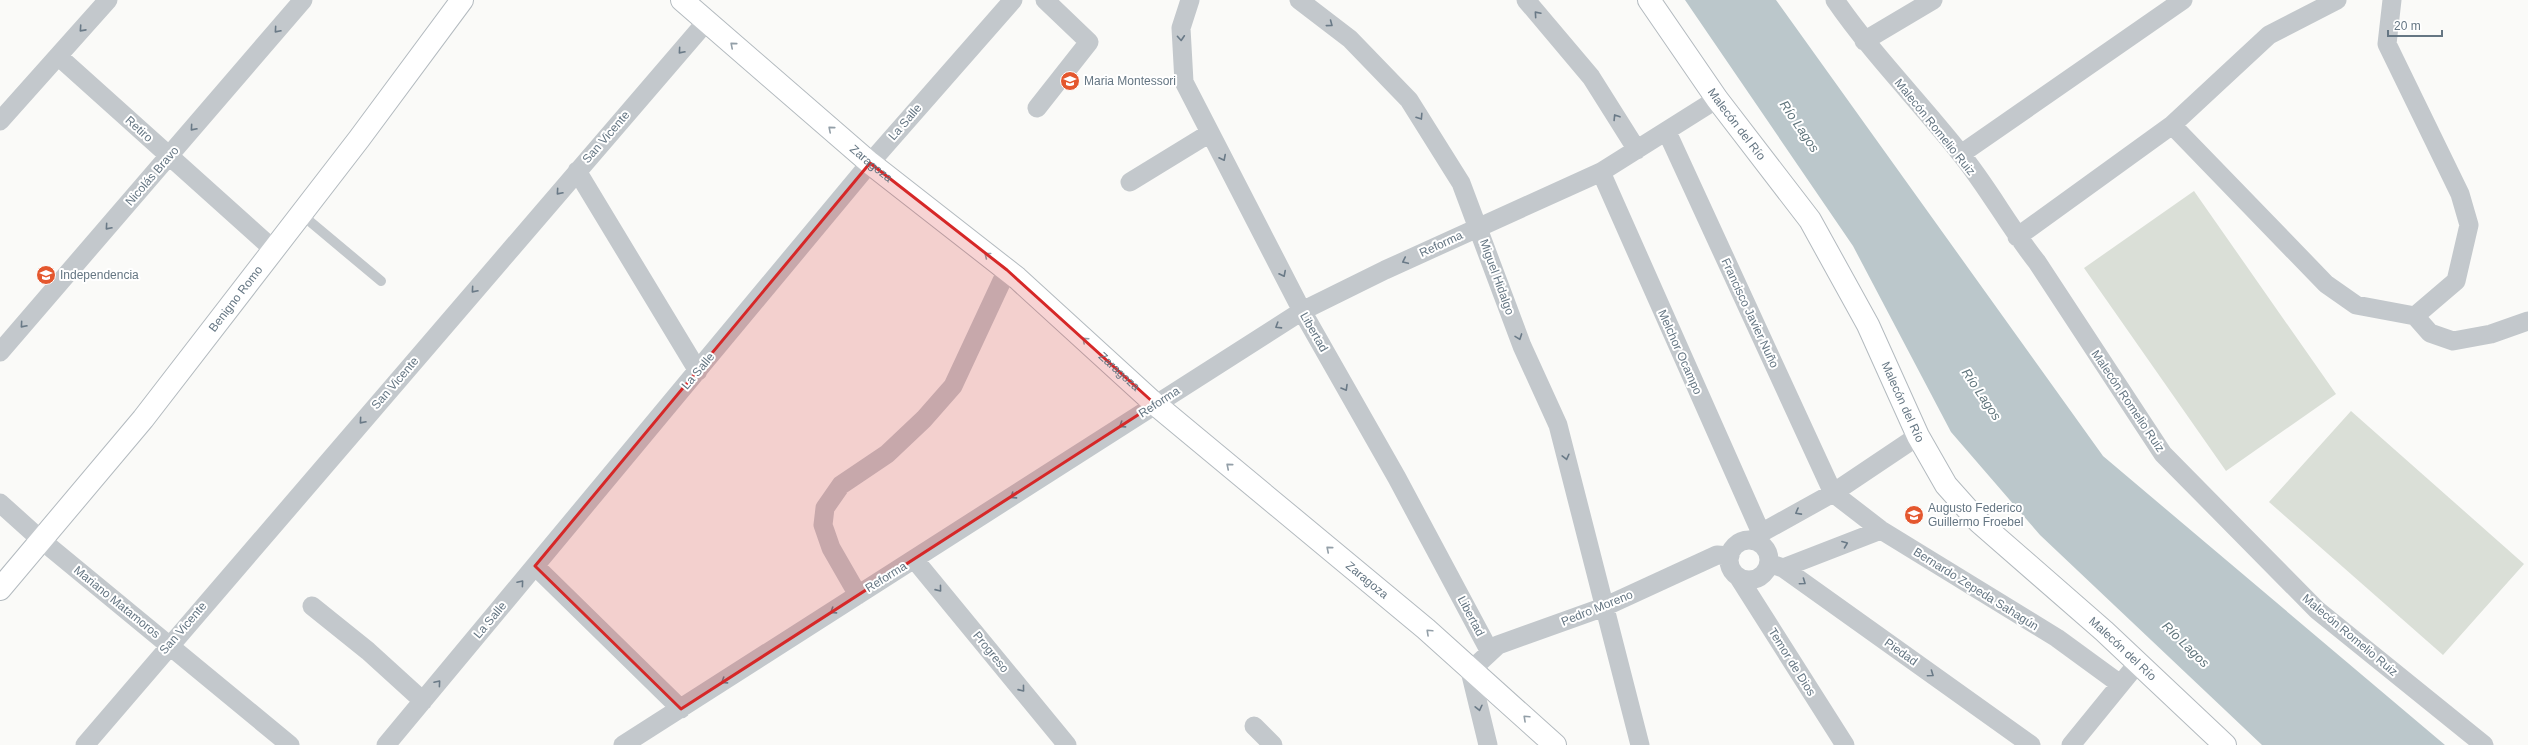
<svg xmlns="http://www.w3.org/2000/svg" width="2528" height="745" font-family="Helvetica,sans-serif">
	<style>
		.green { fill: #dadfd7 }
		.water { fill: #bbc7cb }
		.lines { fill: none; stroke-linecap: round; stroke-linejoin: round }
		.secondary-casing { stroke: #b3babf; stroke-width: 24 }
		.lane { stroke: #c3c8cc; stroke-width: 10 }
		.street { stroke: #c3c8cc; stroke-width: 19 }
		.secondary { stroke: #fff; stroke-width: 22 }
		.oneway { stroke: #6a7a87 }
		.oneway2 { stroke: #939fa8 }
		.marked { fill: #d62828; fill-opacity: 0.2; stroke: #d62828; stroke-width: 3; stroke-linejoin: round }
		.labels { text-anchor: middle; stroke-width: 4; stroke-linejoin: round; paint-order: stroke }
		.poi-label { font-size: 12px; fill: #657683; stroke: #fff; text-anchor: start }
		.street-label { font-size: 12px; fill: #657683; stroke: #fff }
		.water-label { font-size: 13px; font-style: italic; fill: #60757c; stroke: #fff }
	</style>
	<rect width="100%" height="100%" fill="#fafaf8"/>
	<path class="green" d="M2194 191 2336 394 2226 471 2084 268Z
		M2351 411 2524 564 2443 655 2269 502Z"/>
	<path class="water" d="M1685 0H1776L2103 456 2445 745H2262L2040 535 1951 432 1853 246Z"/>
	<g class="lines">
		<defs>
			<g id="secondary">
				<path id="s1" d="M682 0 870 163 1017 278 1155 404 1426 629 1555 745"/>
				<path id="s2" d="M1649 0 1717 99 1810 220 1868 325 1918 436 1946 485 1979 522 2104 631 2225 745"/>
				<path id="s3" d="M0 589 143 419 359 139 462 0"/>
			</g>
		</defs>
		<use href="#secondary" class="secondary-casing"/>
		<path class="lane" d="M301 214 381 281"/>
		<path class="street" d="M1190 0 1181 28 1184 82 1302 311 1397 478 1490 652
			M1299 0 1350 39 1409 100 1461 183 1522 346 1558 425 1640 745
			M1526 0 1591 77 1637 150
			M1835 0C1873 55 1919 101 1960 153 1988 187 2009 227 2037 262L2163 454 2317 610 2484 745
			M2392 0 2387 44 2460 194 2469 225 2456 281 2415 316
			M1864 41 1933 0
			M58 56 273 249
			M1037 108 1089 42 1045 0
			M0 121 108 0
			M2172 125 2326 284 2356 305 2415 316 2430 333 2453 341 2491 334 2528 321
			M1667 132 1833 493 1881 530 2057 638 2120 684
			M1961 154 2183 0
			M577 171 698 371
			M1601 172 1761 533
			M1130 182 1210 133
			M2017 237 2172 125 2269 35 2337 0
			M0 352 303 0
			M0 503 40 539 290 745
			M1729 560a20 20 0 1 1 40 0a20 20 0 1 1-40 0Z
			M1755 541 1761 533 1833 493 1918 436
			M914 559 1067 745
			M1769 563 1783 568 2031 745
			M535 566 681 709
			M1783 568 1881 530
			M1739 578 1845 745
			M858 595 831 548 823 525 825 508 841 485 887 454 924 419 953 386 1007 270
			M312 606 368 651 423 701
			M1254 726 1273 745
			M85 745 706 22
			M386 745 870 163 1013 0
			M623 745 1302 311 1385 270 1601 172 1717 99
			M1488 745 1470 671 1498 645 1604 607 1717 555 1730 556
			M2071 745 2137 664"/>
		<use href="#secondary" class="secondary"/>
	</g>
	<defs><path id="oneway-chevron" d="M-2-3.5L2.5 0L-2 3.5" fill="none" stroke-width="1.6" stroke-linecap="round" stroke-linejoin="round"/></defs>
	<g class="oneway">
		<use href="#oneway-chevron" transform="translate(1537 14) rotate(-131)"/>
		<use href="#oneway-chevron" transform="translate(1330 24) rotate(37)"/>
		<use href="#oneway-chevron" transform="translate(82 29) rotate(132)"/>
		<use href="#oneway-chevron" transform="translate(277 30) rotate(131)"/>
		<use href="#oneway-chevron" transform="translate(1181 38) rotate(86)"/>
		<use href="#oneway-chevron" transform="translate(681 51) rotate(131)"/>
		<use href="#oneway-chevron" transform="translate(1420 117) rotate(57)"/>
		<use href="#oneway-chevron" transform="translate(1616 117) rotate(-122)"/>
		<use href="#oneway-chevron" transform="translate(193 128) rotate(131)"/>
		<use href="#oneway-chevron" transform="translate(1223 158) rotate(63)"/>
		<use href="#oneway-chevron" transform="translate(559 192) rotate(131)"/>
		<use href="#oneway-chevron" transform="translate(108 227) rotate(131)"/>
		<use href="#oneway-chevron" transform="translate(1405 261) rotate(155)"/>
		<use href="#oneway-chevron" transform="translate(1283 274) rotate(63)"/>
		<use href="#oneway-chevron" transform="translate(474 290) rotate(131)"/>
		<use href="#oneway-chevron" transform="translate(23 325) rotate(131)"/>
		<use href="#oneway-chevron" transform="translate(1278 326) rotate(148)"/>
		<use href="#oneway-chevron" transform="translate(1519 337) rotate(70)"/>
		<use href="#oneway-chevron" transform="translate(1345 388) rotate(60)"/>
		<use href="#oneway-chevron" transform="translate(362 421) rotate(131)"/>
		<use href="#oneway-chevron" transform="translate(1122 425) rotate(147)"/>
		<use href="#oneway-chevron" transform="translate(1566 457) rotate(76)"/>
		<use href="#oneway-chevron" transform="translate(1013 496) rotate(147)"/>
		<use href="#oneway-chevron" transform="translate(1798 512) rotate(151)"/>
		<use href="#oneway-chevron" transform="translate(1845 544) rotate(-21)"/>
		<use href="#oneway-chevron" transform="translate(1803 582) rotate(35)"/>
		<use href="#oneway-chevron" transform="translate(521 583) rotate(-50)"/>
		<use href="#oneway-chevron" transform="translate(939 589) rotate(51)"/>
		<use href="#oneway-chevron" transform="translate(833 611) rotate(147)"/>
		<use href="#oneway-chevron" transform="translate(1931 674) rotate(35)"/>
		<use href="#oneway-chevron" transform="translate(724 681) rotate(147)"/>
		<use href="#oneway-chevron" transform="translate(438 683) rotate(-50)"/>
		<use href="#oneway-chevron" transform="translate(1022 689) rotate(51)"/>
		<use href="#oneway-chevron" transform="translate(1479 708) rotate(77)"/>
	</g>
	<g class="oneway2">
		<use href="#oneway-chevron" transform="translate(733 45) rotate(-139)"/>
		<use href="#oneway-chevron" transform="translate(831 129) rotate(-139)"/>
		<use href="#oneway-chevron" transform="translate(987 255) rotate(-142)"/>
		<use href="#oneway-chevron" transform="translate(1085 340) rotate(-138)"/>
		<use href="#oneway-chevron" transform="translate(1229 466) rotate(-140)"/>
		<use href="#oneway-chevron" transform="translate(1329 549) rotate(-140)"/>
		<use href="#oneway-chevron" transform="translate(1429 632) rotate(-137)"/>
		<use href="#oneway-chevron" transform="translate(1526 718) rotate(-137)"/>
	</g>
	<path class="marked" d="M870 163 1007 270 1155 404 681 709 535 566Z"/>
	<defs>
		<symbol id="school-disc" viewBox="-11 -11 22 22"><circle r="9.5" fill="#e4572e" stroke="#fff"/><path d="M0-5L7-2L0 1L-7-2ZM-4 1L0 2.5L4 1V4Q0 6-4 4Z" fill="#fff"/></symbol>
	</defs>
	<g fill-rule="evenodd">
		<use href="#school-disc" x="1059" y="70" width="22" height="22"/>
		<use href="#school-disc" x="35" y="264" width="22" height="22"/>
		<use href="#school-disc" x="1903" y="504" width="22" height="22"/>
	</g>
	<g class="labels">
		<g class="poi-label">
			<text x="1084" y="85">Maria Montessori</text>
			<text x="60" y="279">Independencia</text>
			<text x="1928" y="512">Augusto Federico<tspan x="1928" dy="14">Guillermo Froebel</tspan></text>
		</g>
		<g class="street-label">
			<text transform="translate(905 122) rotate(-49)" y="4">La Salle</text>
			<text dy="4" stroke="none"><textPath href="#s2" startOffset="152">Malecón del Río</textPath></text>
			<text transform="translate(1935 127) rotate(51)" y="4">Malecón Romelio Ruiz</text>
			<text transform="translate(139 129) rotate(42)" y="4">Retiro</text>
			<text transform="translate(606 137) rotate(-49)" y="4">San Vicente</text>
			<text dy="4" stroke="none"><textPath href="#s1" startOffset="250">Zaragoza</textPath></text>
			<text transform="translate(152 176) rotate(-49)" y="4">Nicolás Bravo</text>
			<text transform="translate(1441 244) rotate(-25)" y="4">Reforma</text>
			<text transform="translate(1497 277) rotate(70)" y="4">Miguel Hidalgo</text>
			<text dy="4" stroke="none"><textPath href="#s3" startOffset="374">Benigno Romo</textPath></text>
			<text transform="translate(1750 313) rotate(65)" y="4">Francisco Javier Nuño</text>
			<text transform="translate(1314 332) rotate(60)" y="4">Libertad</text>
			<text transform="translate(1680 352) rotate(66)" y="4">Melchor Ocampo</text>
			<text transform="translate(698 371) rotate(-50)" y="4">La Salle</text>
			<text dy="4" stroke="none"><textPath href="#s1" startOffset="574">Zaragoza</textPath></text>
			<text transform="translate(395 383) rotate(-49)" y="4">San Vicente</text>
			<text dy="4" stroke="none"><textPath href="#s2" startOffset="477">Malecón del Río</textPath></text>
			<text transform="translate(2128 401) rotate(56)" y="4">Malecón Romelio Ruiz</text>
			<text transform="translate(1159 402) rotate(-33)" y="4">Reforma</text>
			<text transform="translate(886 577) rotate(-32)" y="4">Reforma</text>
			<text dy="4" stroke="none"><textPath href="#s1" startOffset="898">Zaragoza</textPath></text>
			<text transform="translate(1976 589) rotate(32)" y="4">Bernardo Zepeda Sahagún</text>
			<text transform="translate(117 602) rotate(39)" y="4">Mariano Matamoros</text>
			<text transform="translate(1597 608) rotate(-22)" y="4">Pedro Moreno</text>
			<text transform="translate(1471 616) rotate(62)" y="4">Libertad</text>
			<text transform="translate(490 620) rotate(-50)" y="4">La Salle</text>
			<text transform="translate(183 628) rotate(-49)" y="4">San Vicente</text>
			<text transform="translate(2350 635) rotate(40)" y="4">Malecón Romelio Ruiz</text>
			<text dy="4" stroke="none"><textPath href="#s2" startOffset="812">Malecón del Río</textPath></text>
			<text transform="translate(991 652) rotate(51)" y="4">Progreso</text>
			<text transform="translate(1901 652) rotate(35)" y="4">Piedad</text>
			<text transform="translate(1792 662) rotate(58)" y="4">Temor de Dios</text>
		</g>
		<g class="water-label">
			<text transform="translate(1800 126) rotate(56)" y="5">Río Lagos</text>
			<text transform="translate(1982 394) rotate(56)" y="5">Río Lagos</text>
			<text transform="translate(2186 644) rotate(44)" y="5">Río Lagos</text>
		</g>
	</g>
	<path d="M2388 30v6h54v-6" fill="none" stroke="#657683" stroke-width="2"/>
	<text x="2394" y="30" font-size="12" fill="#657683" stroke="#ffffff" stroke-width="3" paint-order="stroke">20 m</text>
</svg>
